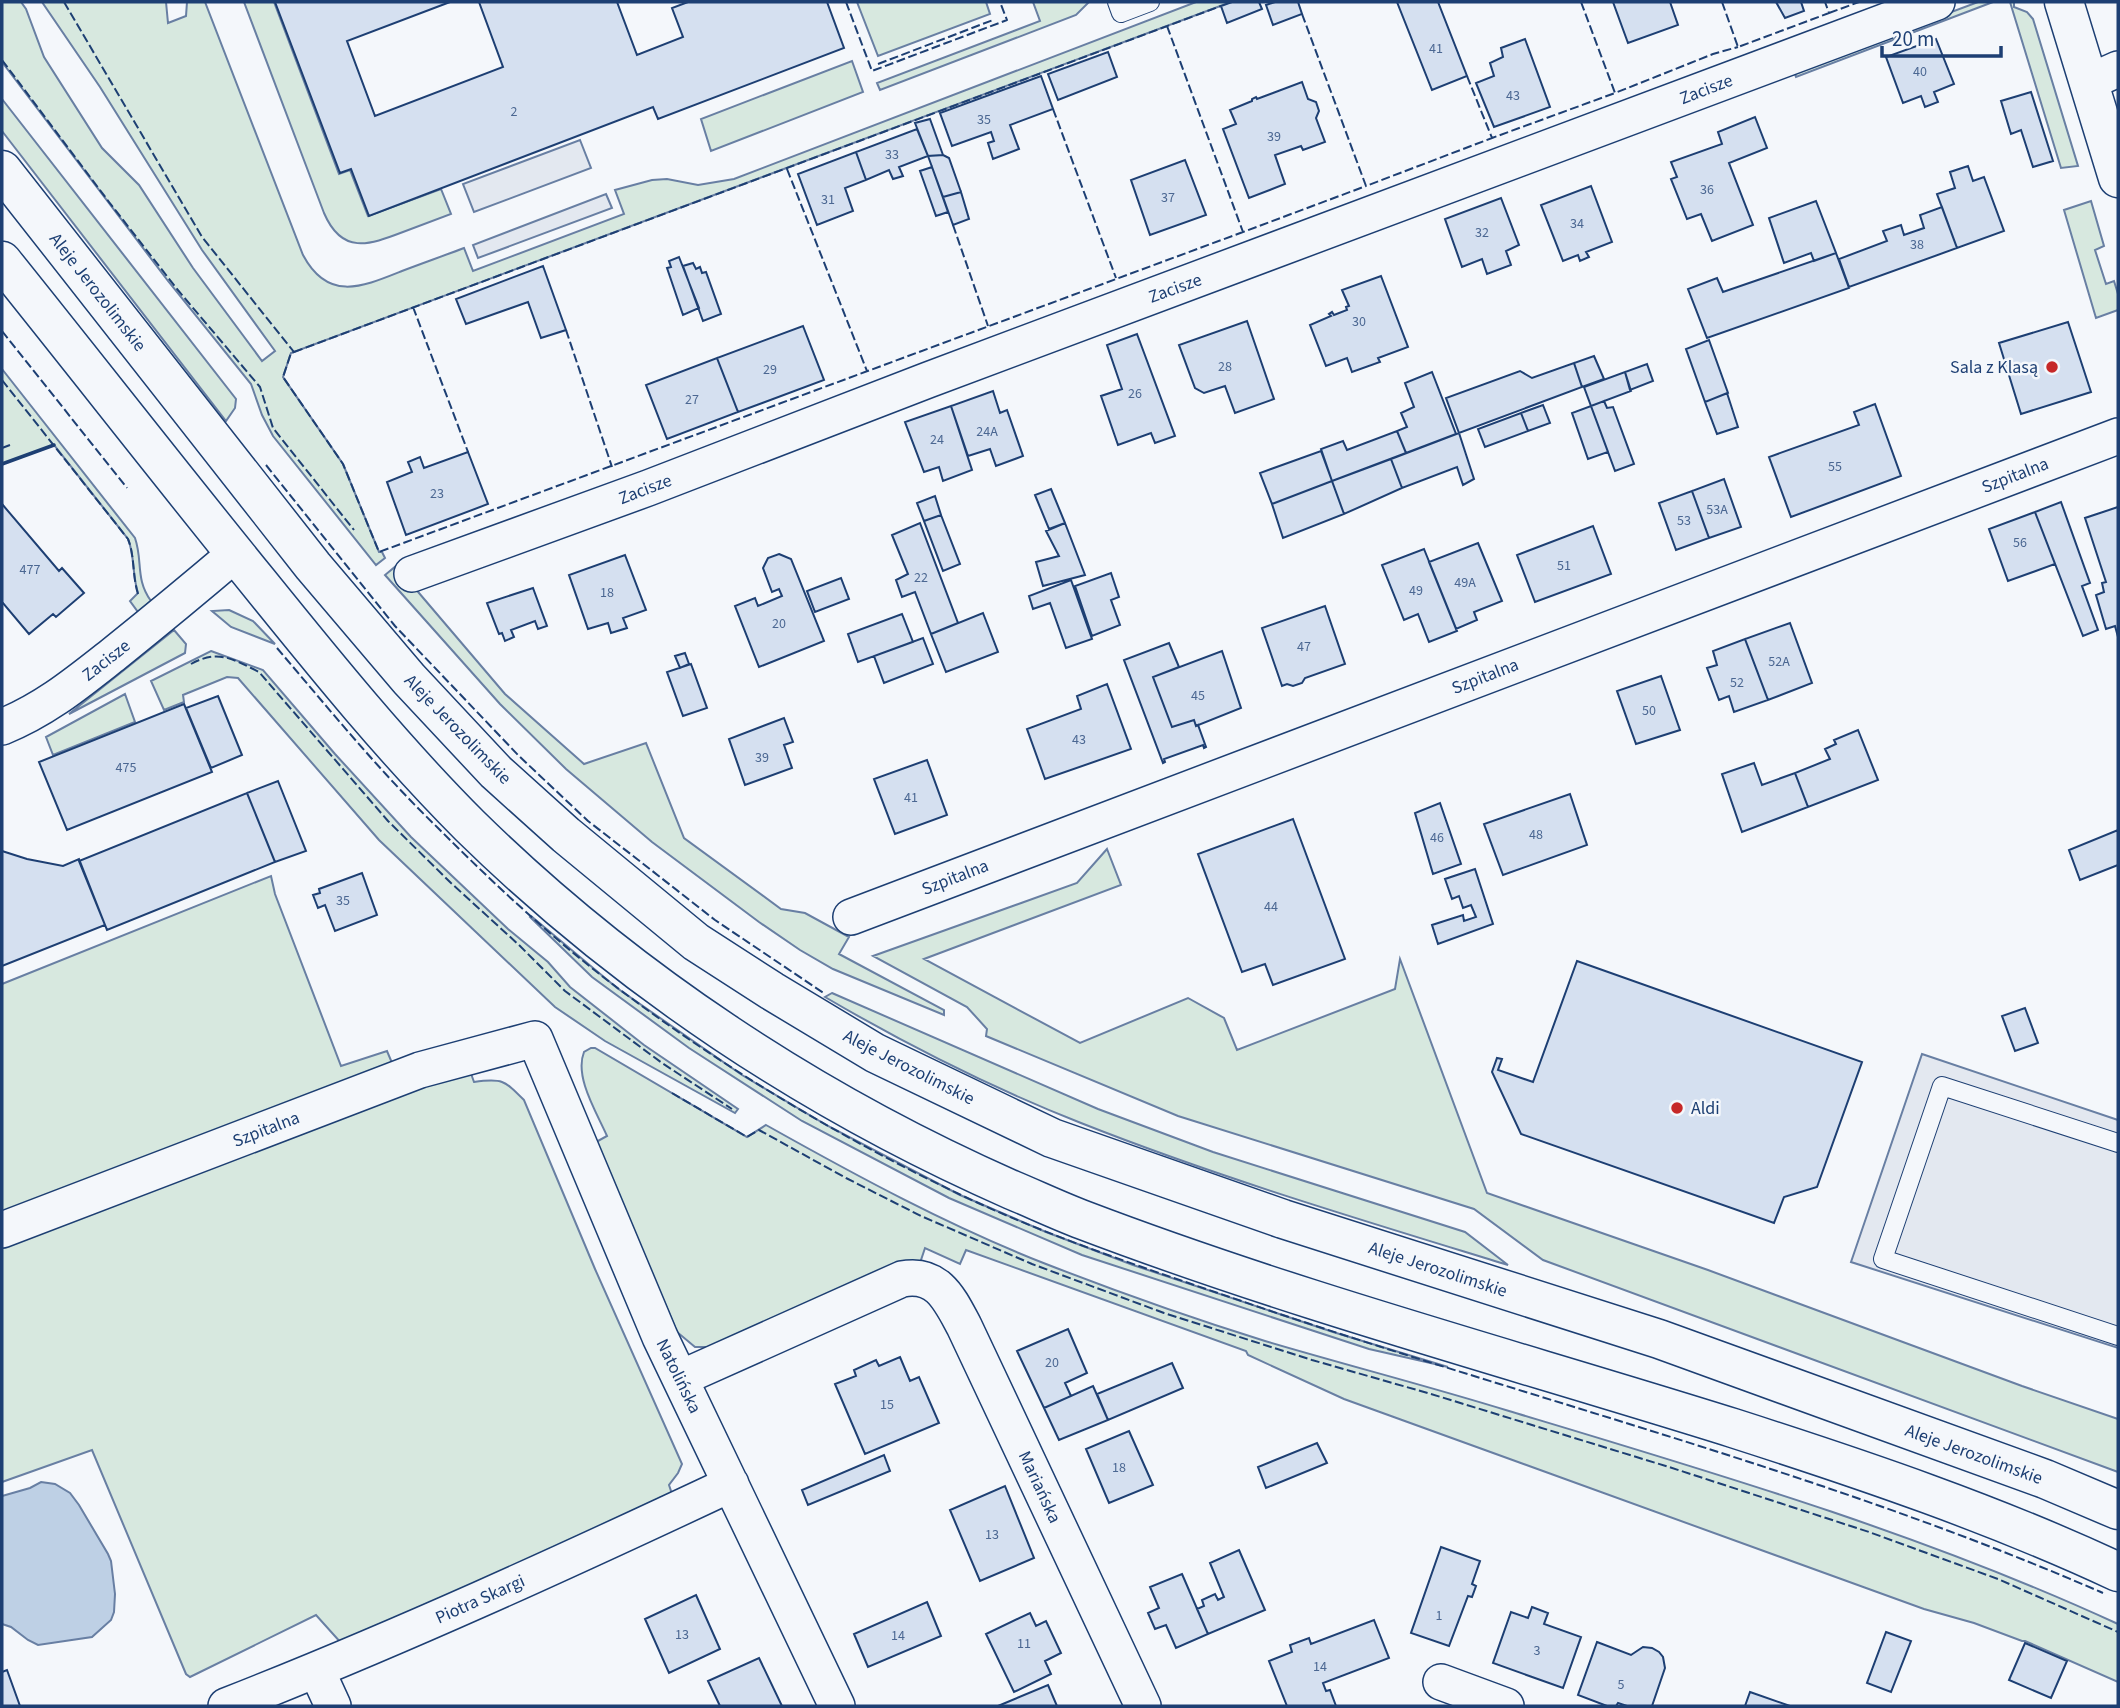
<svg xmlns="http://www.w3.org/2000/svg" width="2120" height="1708" font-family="'Source Sans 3',sans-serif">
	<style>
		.green { fill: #d7e8df; stroke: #687fa3; stroke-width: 2 }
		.parking { fill: #e3e8f0; stroke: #687fa3; stroke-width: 2 }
		.water { fill: #bed0e5; stroke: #687fa3; stroke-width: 2 }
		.building { fill: #d5e0f0; stroke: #1d3f73; stroke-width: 2 }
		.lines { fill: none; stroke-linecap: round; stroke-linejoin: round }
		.service-casing { stroke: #1d3f73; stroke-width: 20 }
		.minor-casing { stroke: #1d3f73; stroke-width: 38 }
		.tertiary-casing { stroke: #1d3f73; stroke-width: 41 }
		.secondary-casing { stroke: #1d3f73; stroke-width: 41 }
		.service { stroke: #f4f7fb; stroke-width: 18 }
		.minor { stroke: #f4f7fb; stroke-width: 35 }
		.tertiary { stroke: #f4f7fb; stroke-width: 38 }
		.secondary { stroke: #f4f7fb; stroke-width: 38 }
		.fence { stroke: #1d3f73; stroke-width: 2; stroke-dasharray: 9 3.5; stroke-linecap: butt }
		.wall { stroke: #1d3f73; stroke-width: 3.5 }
		.poi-dot { fill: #c62828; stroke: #f4f7fb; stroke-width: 2.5 }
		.labels { text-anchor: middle; stroke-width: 5; stroke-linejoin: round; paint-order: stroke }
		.number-label { font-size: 14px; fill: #4b6792 }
		.street-label { font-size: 18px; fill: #1d3f73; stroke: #f4f7fb }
		.poi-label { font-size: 18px; fill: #1d3f73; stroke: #f4f7fb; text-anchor: end }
	</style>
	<rect width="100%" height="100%" fill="#f4f7fb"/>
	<path class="green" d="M2 2H21L26 9 44 57 102 148 139 185 193 268 262 361 275 351 202 250 100 87 42 2H166L168 23 186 16 187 2H205L303 255C328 302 362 287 402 271 423 263 443 256 464 248L473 271 624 214 615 190 652 180 667 179 698 185 734 179 1196 2H1231L291 353 283 377 343 464 379 552H382L385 558 376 565 273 436 262 415 251 384 168 281 2 62Z
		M244 2H274L339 174 350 170 368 216 441 189 451 214C435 220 419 226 403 232 369 245 342 255 324 213Z
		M857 2H986L990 14 878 56Z
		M1033 2H1089L1076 15 880 90 877 83 1040 21Z
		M1978 2H1993L1796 77 1794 71Z
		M2010 2H2014V7L2027 12 2033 19 2078 166 2061 168Z
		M852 61 863 92 711 151 701 119Z
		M2 99 236 399 235 408 226 421 2 131Z
		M2091 201 2104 246 2095 250 2106 284 2114 281 2118 294V310L2096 318 2064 210Z
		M2 369 135 538C143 561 135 579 151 601L138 612 130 601 138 593C132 575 135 556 128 539L54 445 2 464Z
		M396 566 505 694 584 764 646 743 684 838 781 909 805 913 849 937 839 954 944 1010V1015L833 969 800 950 759 922 652 842 566 769 500 704 385 575Z
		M229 610 253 621 275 644 231 627 212 611Z
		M174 630 186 644 185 653 69 714Z
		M211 651 263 670 335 754 411 837 508 929 548 962 570 987 644 1045 738 1109 735 1113 605 1041 555 1007 379 840 238 678 227 677 183 695 184 702 164 710 151 681Z
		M125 694 135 722 53 755 46 737Z
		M1107 849 1121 885 924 959 1080 1043 1188 998 1224 1018 1237 1050 1395 989 1400 959 1487 1193 1708 1270 2022 1386 2118 1419V1472L1543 1260 1474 1209 1178 1116 986 1036 987 1029 967 1007 873 956 1077 883Z
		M271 876 275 894 341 1066 387 1051 395 1070 2 1221V984Z
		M531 916 617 988 742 1075 828 1126 960 1195 1046 1232 1133 1265 1333 1332 1448 1367 1369 1349 1082 1255 949 1198 802 1121 689 1048 592 977 530 917Z
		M832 993 1098 1109 1213 1152 1465 1232 1508 1265C1365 1221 1220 1178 1081 1123 992 1088 907 1045 825 997Z
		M591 1048H595L747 1137 766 1125C857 1176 949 1226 1046 1264 1118 1292 1191 1318 1265 1341 1346 1365 1428 1386 1509 1411 1715 1473 1923 1534 2118 1624V1682L2025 1641H2022L1974 1623 1924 1609 1344 1399 1248 1355 1246 1351 966 1250 960 1264 925 1248 920 1263 717 1347H695L677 1332 596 1142 607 1136C597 1113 574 1077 584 1052Z
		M469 1068 474 1082C502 1078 504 1080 524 1100L595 1269 682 1464 678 1473 669 1485 672 1494 342 1644 316 1615 190 1677 186 1674 92 1450 2 1482V1238Z"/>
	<path class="parking" d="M580 140 591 168 474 212 463 184Z
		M606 194 612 208 478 258 473 245Z
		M1922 1054 2118 1120V1348L1851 1262Z"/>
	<path class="water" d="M41 1482 55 1484 70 1493 79 1505 108 1554 111 1561 115 1594 114 1612 111 1620 92 1637 38 1645 28 1640 11 1627 2 1624V1496L30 1488Z"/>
	<path class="building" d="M275 2H450L347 41 375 116 503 67 479 2H617L637 55 683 37 672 8 688 2H827L844 48 658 119 653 107 369 216 351 169 340 173Z
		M1232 2H1259L1262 9 1227 23 1221 6Z
		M1275 2H1298L1302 14 1273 25 1266 5Z
		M1397 2H1438L1467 76 1432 90Z
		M1613 2H1670L1678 25 1628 43Z
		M1776 2H1801L1804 11 1785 18Z
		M1525 39 1550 107 1494 127 1476 83 1494 76 1490 63 1503 57 1501 48Z
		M1936 39 1954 84 1934 92 1938 102 1925 107 1921 96 1903 103 1886 57Z
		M1108 52 1117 77 1058 100 1048 74Z
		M1041 76 1053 109 1010 125 1019 149 993 159 988 143 994 141 991 132 952 146 940 113Z
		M1302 82 1308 99 1316 102 1319 111 1316 118 1325 142 1303 150 1301 146 1275 155 1285 184 1249 198 1223 129 1236 124 1230 110 1252 101V99L1256 97 1257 99Z
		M2031 92 2053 161 2033 167 2021 130 2011 134 2001 101Z
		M1755 117 1767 148 1729 163 1753 225 1712 241 1701 214 1687 219 1671 179 1677 177 1671 162 1722 144 1718 132Z
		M930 119 943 155 928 156 915 123Z
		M917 129 928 156 899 167 903 176 893 179 889 170 866 180 856 152Z
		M856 152 866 180 845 188 853 211 817 225 798 174Z
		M943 155 949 158 961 192 943 197 928 156Z
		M1185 160 1206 215 1150 235 1131 180Z
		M1968 166 1973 181 1984 177 2004 231 1957 248 1937 194 1955 188 1950 172Z
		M932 167 948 212 936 216 920 171Z
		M1591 186 1612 242 1586 252 1589 257 1580 261 1578 255 1563 261 1541 205Z
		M961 192 969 219 953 225 943 197Z
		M1501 198 1519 245 1506 251 1511 265 1487 274 1482 259 1462 267 1445 219Z
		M1816 201 1836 253 1814 261 1811 253 1784 263 1769 218Z
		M1942 207 1957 248 1849 287 1839 259 1887 241 1883 231 1901 225 1904 235 1924 228 1920 215Z
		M1836 253 1849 288 1707 338 1688 289 1717 278 1723 292Z
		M679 257 699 308 683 315 667 268 671 267 669 261Z
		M693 263 696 269 700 267 702 273 706 272 721 314 703 321 683 266Z
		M543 266 566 330 541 338 528 302 466 324 456 299Z
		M1381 276 1408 347 1378 358 1380 362 1352 372 1347 358 1326 366 1310 325 1331 316 1329 314 1332 312 1334 315 1347 310 1346 307 1349 306 1342 290Z
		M1247 321 1274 399 1235 413 1225 386 1204 393 1195 388 1179 345Z
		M2068 322 2091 392 2021 414 1999 343Z
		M803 326 824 380 738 412 717 358Z
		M1137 334 1175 436 1155 443 1151 433 1118 445 1101 396 1122 389 1107 345Z
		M1709 340 1728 393 1705 402 1686 349Z
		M1594 356 1604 379 1582 387 1574 363Z
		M717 358 738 412 667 439 646 385Z
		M1574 363 1582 387 1459 433 1446 398 1520 371 1532 378Z
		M1647 364 1653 381 1630 390 1625 372Z
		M1432 372 1456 434 1406 453 1397 431 1407 427 1401 413 1414 407 1405 383Z
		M1625 372 1631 391 1591 406 1584 387Z
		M993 391 1000 413 1007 410 1023 456 996 466 990 449 968 456 951 406Z
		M1727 393 1738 427 1717 434 1705 402Z
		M1604 401 1607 408 1613 407 1634 464 1615 471 1591 406Z
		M1875 404 1901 476 1791 517 1769 457 1859 425 1854 412Z
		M1543 405 1550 423 1528 431 1521 413Z
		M951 406 972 470 943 481 939 467 924 472 905 422Z
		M1591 406 1608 452 1588 459 1572 413Z
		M1521 413 1528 431 1485 447 1478 429Z
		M1397 431 1406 453 1332 481 1321 449 1343 441 1347 450Z
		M1459 433 1474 479 1463 485 1457 467 1402 488 1391 459Z
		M1321 451 1332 481 1272 504 1260 473Z
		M468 452 488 504 406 535 387 482 412 472 408 462 420 457 424 468Z
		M1391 459 1402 488 1344 514 1332 481Z
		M1724 479 1741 527 1709 538 1692 491Z
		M1332 481 1344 514 1283 538 1272 504Z
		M1051 489 1065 523 1049 529 1035 495Z
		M1692 491 1709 538 1676 550 1659 503Z
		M935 496 941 515 924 521 917 503Z
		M2061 502 2090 583 2082 586 2098 630 2083 636 2035 512Z
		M2 504 59 571 62 568 84 593 56 617 53 614 29 634 2 602Z
		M2118 507V637L2115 626 2106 629 2096 595 2104 592 2102 583 2106 582 2085 518Z
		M2035 512 2055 564 2008 581 1989 529Z
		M941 515 960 564 943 571 924 521Z
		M920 523 958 623 931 634 915 592 902 597 896 580 908 574 892 535Z
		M1065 523 1085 575 1043 586 1036 562 1059 556 1046 531Z
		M1593 526 1611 574 1535 602 1517 555Z
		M1478 543 1502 601 1474 612 1477 620 1456 629 1429 562Z
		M1424 549 1457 631 1429 642 1418 614 1404 620 1382 565Z
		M779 554 791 559 824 641 759 667 735 606 755 598 758 606 782 596 779 589 772 592 763 568 768 558Z
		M625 555 646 610 623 618 627 628 611 633 608 623 588 629 569 575Z
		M1111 573 1119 597 1111 600 1120 625 1092 636 1075 586Z
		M841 578 849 599 815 612 807 591Z
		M1071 580 1092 639 1066 648 1050 603 1033 609 1029 596Z
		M533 588 547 626 538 629 535 621 511 630 514 637 505 641 502 633 499 634 487 603Z
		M1325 606 1345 664 1305 678 1302 683 1293 686 1287 684 1282 686 1262 628Z
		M983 613 998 652 946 672 931 634Z
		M902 614 913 642 858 662 848 634Z
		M1790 623 1812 683 1768 700 1745 639Z
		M923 638 933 664 884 683 874 656Z
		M1745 639 1768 700 1734 712 1729 696 1719 700 1707 668 1717 665 1713 651Z
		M1169 643 1179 667 1153 677 1172 727 1194 720 1196 726 1198 725 1206 747 1204 748 1203 745 1164 759 1165 762 1163 763 1124 660Z
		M1222 651 1241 708 1196 726 1194 720 1172 727 1153 677Z
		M685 653 689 664 680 668 675 656Z
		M691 664 707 708 683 716 667 672Z
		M1661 676 1680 730 1636 744 1617 691Z
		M1107 684 1131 749 1045 779 1027 729 1081 709 1077 696Z
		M218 696 242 755 211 768 186 708Z
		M184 704 212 772 67 830 39 762Z
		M784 718 793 742 784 745 792 768 745 785 729 739Z
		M1858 730 1878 780 1808 807 1795 773 1830 759 1825 749 1836 744 1834 740Z
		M927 760 947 815 895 834 874 779Z
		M1754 763 1762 785 1795 773 1808 807 1742 832 1722 774Z
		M278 781 306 851 275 862 247 793Z
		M247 793 275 862 107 930 79 861Z
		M1570 794 1587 845 1503 875 1484 824Z
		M1440 803 1461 864 1433 874 1415 813Z
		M1293 819 1345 959 1273 985 1265 964 1242 972 1198 854Z
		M2118 830V865L2080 880 2069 850Z
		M2 851 27 859 63 866 79 859 105 925 2 966Z
		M1475 869 1493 924 1438 944 1432 925 1463 915 1464 921 1476 917 1471 905 1463 908 1459 896 1452 899 1445 879Z
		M362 873 377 915 335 931 325 905 318 908 313 895 320 893 319 889Z
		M1577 961 1862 1062 1817 1187 1784 1197 1774 1223 1521 1134 1492 1072 1497 1058 1502 1059 1498 1070 1533 1082Z
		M2025 1008 2038 1043 2015 1051 2002 1016Z
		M1068 1329 1087 1373 1065 1383 1071 1396 1044 1408 1017 1351Z
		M900 1357 910 1381 919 1377 939 1423 865 1454 835 1384 856 1376 854 1370 876 1360 879 1366Z
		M1172 1363 1183 1388 1108 1420 1097 1394Z
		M1093 1386 1108 1420 1059 1440 1044 1408Z
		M1129 1431 1153 1485 1109 1503 1086 1449Z
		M1317 1443 1327 1463 1266 1488 1258 1467Z
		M884 1455 890 1471 808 1505 802 1490Z
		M1005 1486 1034 1558 980 1581 950 1510Z
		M1441 1547 1480 1561 1472 1584 1476 1586 1472 1597 1468 1596 1449 1646 1411 1633Z
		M1239 1550 1265 1610 1208 1634 1197 1609 1204 1606 1202 1600 1215 1594 1218 1600 1224 1597 1210 1563Z
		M1182 1574 1208 1634 1176 1648 1166 1625 1155 1629 1148 1613 1159 1608 1150 1587Z
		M696 1595 720 1649 669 1673 645 1619Z
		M927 1602 941 1636 868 1667 854 1634Z
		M1532 1607 1548 1613 1544 1624 1581 1637 1563 1688 1493 1663 1511 1612 1528 1618Z
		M1030 1613 1036 1626 1046 1621 1061 1653 1045 1661 1051 1674 1014 1692 986 1634Z
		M1374 1620 1389 1658 1323 1683 1326 1691 1330 1690 1336 1706H1287L1269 1661 1292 1652 1290 1645 1309 1638 1311 1644Z
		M1886 1632 1911 1641 1891 1692 1867 1683Z
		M1597 1642 1631 1655 1643 1647 1652 1648 1659 1652 1663 1657 1665 1668 1652 1706H1627L1618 1703 1616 1706H1607L1578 1695Z
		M2025 1643 2067 1661 2051 1698 2009 1680Z
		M759 1658 782 1706H720L708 1681Z
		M7 1670 20 1706H2V1672Z
		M1048 1685 1057 1706H998Z
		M1750 1692 1790 1706H1745Z"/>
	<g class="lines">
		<defs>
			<path id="service" d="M1117 2 1121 13 1150 2
				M2118 1143 1942 1086 1883 1259 2118 1336"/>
			<path id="minor" d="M2089 82 2118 69
				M412 574 648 488 928 380 1937 2
				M2 727C46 709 77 683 114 654 155 621 195 588 235 554
				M851 917 2118 436
				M2 1230 420 1070 535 1039 660 1337 837 1706
				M681 1378 902 1279C938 1272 950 1300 964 1326L1143 1706
				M317 1671 333 1706
				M1441 1682 1506 1706
				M226 1706C397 1639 565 1562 731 1484"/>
			<path id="tertiary" d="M2064 2 2118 178"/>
			<path id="secondary" d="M2 170 313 566 409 679 496 772 566 835 696 942 772 991 875 1053 1052 1138 1283 1219 1659 1339 2045 1479 2118 1510
				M2 261C88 368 172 476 259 583 326 666 394 750 470 826 626 979 812 1102 1012 1190 1036 1200 1059 1211 1083 1220 1296 1301 1516 1360 1733 1428 1864 1470 1994 1514 2118 1572"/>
		</defs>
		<use href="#service" class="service-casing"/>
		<use href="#minor" class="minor-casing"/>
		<use href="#tertiary" class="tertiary-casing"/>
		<use href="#secondary" class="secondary-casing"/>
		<use href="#service" class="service"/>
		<use href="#minor" class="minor"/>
		<use href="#tertiary" class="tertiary"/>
		<use href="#secondary" class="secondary"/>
		<path class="fence" d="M64 2 202 237 294 352 291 353 283 377 343 464 379 552 1243 232
			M846 2 872 71 1007 20 1000 2
			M1581 2 1615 93 1713 54 1738 47
			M1722 2 1738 47 1829 13 1825 2
			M1829 13 1859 2
			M1302 14 1366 186 1492 138
			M1167 26 1243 232 1366 186
			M2 60 109 202 177 289 260 387 273 428 354 530
			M878 64 993 20
			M1467 76 1492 138 1615 93
			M1053 109 1116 278
			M787 169 867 371
			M953 225 988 326
			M413 307 468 452
			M566 330 612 467
			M2 331 127 488
			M294 352 1221 6
			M2 380 128 539C135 556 132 575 138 594
			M2 448 10 445
			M266 465 395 626 519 756 588 821 637 859 715 920 825 994
			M277 648C329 709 380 772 438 828 494 884 555 941 619 989 725 1069 841 1138 961 1195 1056 1240 1157 1272 1256 1306 1539 1402 1830 1474 2103 1593
			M191 664C218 649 233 659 259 672L388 821 451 883 519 945 565 991 662 1063 732 1109
			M672 1093 747 1137 759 1130 846 1178 921 1216 1032 1264 1164 1313 1312 1360 1431 1394 1669 1467 1869 1532 1998 1579 2118 1632"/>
		<path class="wall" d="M2 464 54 445"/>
	</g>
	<g class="poi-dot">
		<circle cx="2052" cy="367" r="7"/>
		<circle cx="1677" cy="1108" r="7"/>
	</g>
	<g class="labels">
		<g class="number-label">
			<text x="1436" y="53">41</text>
			<text x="1920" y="76">40</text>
			<text x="1513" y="100">43</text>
			<text x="514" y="116">2</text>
			<text x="984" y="124">35</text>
			<text x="1274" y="141">39</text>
			<text x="892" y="159">33</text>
			<text x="1707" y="194">36</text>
			<text x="1168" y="202">37</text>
			<text x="828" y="204">31</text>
			<text x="1577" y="228">34</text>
			<text x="1482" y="237">32</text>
			<text x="1917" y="249">38</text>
			<text x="1359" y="326">30</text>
			<text x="1225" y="371">28</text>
			<text x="770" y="374">29</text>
			<text x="1135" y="398">26</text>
			<text x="692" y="404">27</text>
			<text x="987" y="436">24A</text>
			<text x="937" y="444">24</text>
			<text x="1835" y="471">55</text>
			<text x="437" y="498">23</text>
			<text x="1717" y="514">53A</text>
			<text x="1684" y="525">53</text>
			<text x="2020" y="547">56</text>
			<text x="1564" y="570">51</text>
			<text x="30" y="574">477</text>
			<text x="921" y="582">22</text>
			<text x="1465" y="587">49A</text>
			<text x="1416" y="595">49</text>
			<text x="607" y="597">18</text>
			<text x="779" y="628">20</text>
			<text x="1304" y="651">47</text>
			<text x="1779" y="666">52A</text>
			<text x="1737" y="687">52</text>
			<text x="1198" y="700">45</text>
			<text x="1649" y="715">50</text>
			<text x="1079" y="744">43</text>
			<text x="762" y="762">39</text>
			<text x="126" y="772">475</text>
			<text x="911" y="802">41</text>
			<text x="1536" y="839">48</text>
			<text x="1437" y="842">46</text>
			<text x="343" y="905">35</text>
			<text x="1271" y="911">44</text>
			<text x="1052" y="1367">20</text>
			<text x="887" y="1409">15</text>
			<text x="1119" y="1472">18</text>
			<text x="992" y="1539">13</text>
			<text x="1439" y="1620">1</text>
			<text x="682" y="1639">13</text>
			<text x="898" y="1640">14</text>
			<text x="1024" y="1648">11</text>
			<text x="1537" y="1655">3</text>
			<text x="1320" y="1671">14</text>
			<text x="1621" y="1689">5</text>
		</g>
		<g class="street-label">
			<text transform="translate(1706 89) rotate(-21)" y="6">Zacisze</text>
			<text transform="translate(1175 288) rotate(-20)" y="6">Zacisze</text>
			<text transform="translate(98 292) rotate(52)" y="6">Aleje Jerozolimskie</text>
			<text transform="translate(2015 475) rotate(-21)" y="6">Szpitalna</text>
			<text transform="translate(645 489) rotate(-21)" y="6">Zacisze</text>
			<text transform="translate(106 660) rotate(-38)" y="6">Zacisze</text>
			<text transform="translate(1485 676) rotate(-21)" y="6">Szpitalna</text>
			<text transform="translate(458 729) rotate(46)" y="6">Aleje Jerozolimskie</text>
			<text transform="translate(955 877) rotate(-21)" y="6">Szpitalna</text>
			<text transform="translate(909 1067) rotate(27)" y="6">Aleje Jerozolimskie</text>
			<text transform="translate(266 1129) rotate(-21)" y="6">Szpitalna</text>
			<text transform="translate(1438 1269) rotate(18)" y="6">Aleje Jerozolimskie</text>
			<text transform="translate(679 1376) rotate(64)" y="6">Natolińska</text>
			<text transform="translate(1974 1454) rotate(20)" y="6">Aleje Jerozolimskie</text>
			<text transform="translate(1040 1487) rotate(65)" y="6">Mariańska</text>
			<text transform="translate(480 1599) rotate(-24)" y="6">Piotra Skargi</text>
		</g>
		<g class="poi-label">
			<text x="2038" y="373">Sala z Klasą</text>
			<text x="1691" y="1114" text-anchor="start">Aldi</text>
		</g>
	</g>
	<rect width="2120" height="1708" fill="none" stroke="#1d3f73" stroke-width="7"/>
	<path d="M1882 46v10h119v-10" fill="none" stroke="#1d3f73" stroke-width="3.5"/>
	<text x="1892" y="46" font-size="21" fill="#1d3f73" stroke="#f4f7fb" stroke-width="5" paint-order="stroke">20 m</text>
</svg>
